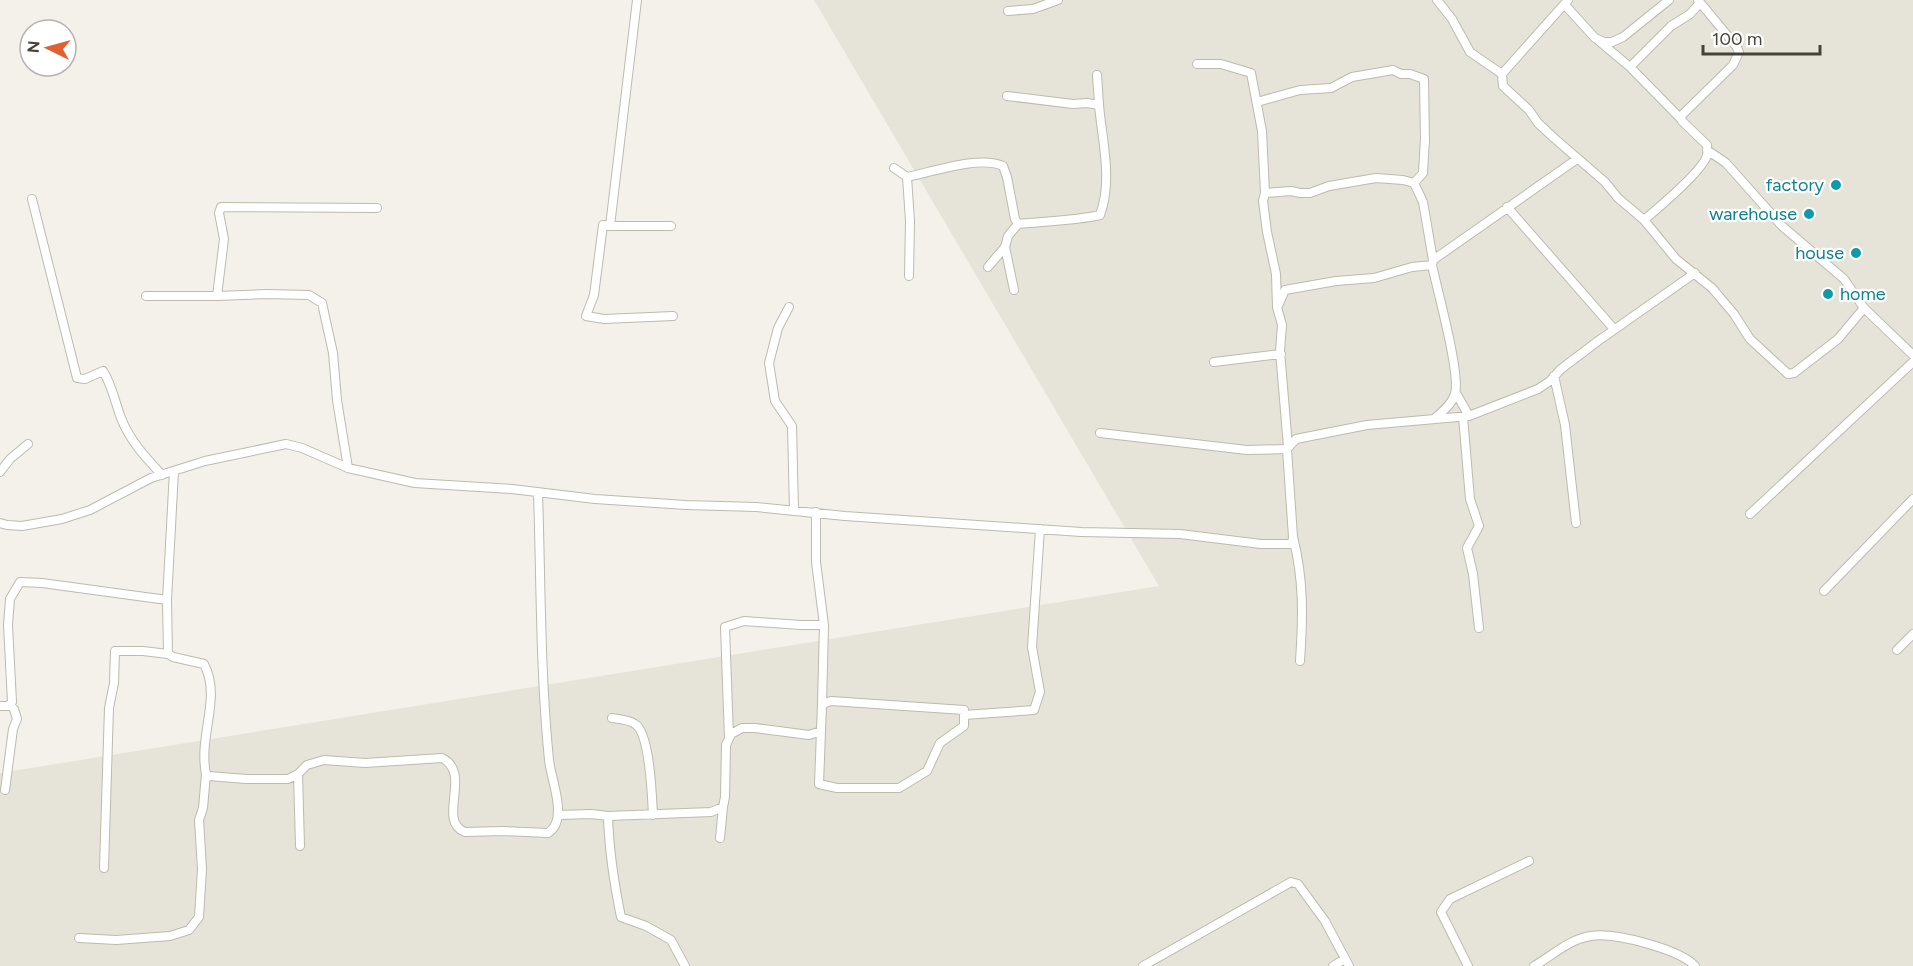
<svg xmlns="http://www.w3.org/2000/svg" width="1913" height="966" font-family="Figtree,sans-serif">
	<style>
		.residential { fill: #e6e4d8 }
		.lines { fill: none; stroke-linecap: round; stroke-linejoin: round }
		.minor-casing { stroke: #bebaad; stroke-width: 10 }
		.minor { stroke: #fff; stroke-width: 8 }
		.culture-dot { fill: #0f9aa8; stroke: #fff; stroke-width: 2 }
		.labels { text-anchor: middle; stroke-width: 4.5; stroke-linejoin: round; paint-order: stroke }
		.culture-label { font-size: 18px; fill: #0d838f; stroke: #fff; text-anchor: end }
	</style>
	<rect width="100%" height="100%" fill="#f3f1ea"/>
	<path class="residential" d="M814 0H1913V966H0V773L1159 586Z"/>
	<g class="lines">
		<defs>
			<path id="minor" d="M637 0 610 226 603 225 594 295 586 316 604 319 673 316
				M1437 0 1452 19 1470 52 1502 74
				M1568 0 1502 74 1503 86 1529 110 1538 123 1554 138 1605 182 1618 198 1644 220 1676 259 1712 288 1734 314 1750 339 1788 374 1794 373 1838 339 1864 308
				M1565 5 1595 38 1604 42H1612L1623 37 1669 0
				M1008 11 1033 9 1058 0
				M1599 41 1630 67 1681 119
				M1197 64H1221L1251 73 1262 131 1265 193 1263 201 1267 232 1276 274 1277 307 1282 325 1280 351 1288 447
				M1630 67 1671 26 1690 14 1700 3
				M1007 96 1073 104 1087 103 1099 105 1097 75
				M1257 102 1300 90 1331 88 1352 77 1393 70 1401 74H1410L1424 79 1425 143
				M1707 150 1726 163 1782 226 1844 279 1864 308 1913 355
				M894 168 907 177 910 221 909 276
				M907 177C933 172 979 155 1003 166L1007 177 1015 219 1018 224C1046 221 1073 221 1100 215 1113 180 1102 140 1099 105
				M1414 183 1423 202 1433 260
				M1265 193 1291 191 1300 193H1310L1329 186 1376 178 1403 180 1414 183 1423 173 1425 138
				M32 199 77 378 85 379 103 371C112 385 115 402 121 418 130 441 146 458 162 475
				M1507 207 1614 329
				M1644 220C1657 209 1704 170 1707 155 1708 153 1707 147 1707 145L1682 121 1681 116 1733 65 1739 52 1736 46 1698 0
				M610 226H671
				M988 267 1005 247
				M1014 290 1005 247 1008 236 1018 224
				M146 296H217
				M1278 306 1285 290 1336 281 1374 278 1412 267 1432 265
				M789 307 778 328 769 363 775 401 792 426 794 510
				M1214 362 1281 354
				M1554 376 1565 425 1576 523
				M1456 393 1469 416
				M1463 417 1470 499 1479 526 1467 548 1473 574 1479 628
				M1434 419C1442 412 1452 404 1455 394 1461 375 1437 289 1432 265L1433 260 1577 159
				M1100 433 1247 450 1287 449
				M348 468 337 400 333 353 322 303 309 295 266 294 217 296 224 239 219 213 221 207 377 208
				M0 472 10 459 28 444
				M816 512V562L824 625
				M1750 514 1913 362
				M0 523 7 525 22 526 62 519 90 510 151 478 205 461 286 444 302 448 348 468 415 483 512 489 595 499 686 505 756 507 845 516 1081 532 1180 534 1261 544H1292L1293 537 1287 449 1296 439 1367 425 1469 416 1538 389 1550 381 1561 369 1598 341 1695 273
				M1293 537C1304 580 1303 618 1300 661
				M1824 591 1913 499
				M167 600 168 654 173 657 204 664C222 698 198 735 206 774L209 776 246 779H288L298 774 307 765 324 760 365 763 442 758C473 773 436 821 465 832L503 831 548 833C569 820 551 780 549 760 540 671 541 581 538 493
				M1897 650 1913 634
				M0 706H8L12 702 8 625 10 599 20 582 42 583 167 600 174 471
				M964 715 1034 710 1040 692 1032 647 1040 529
				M612 718C619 719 630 720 635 724 650 733 652 797 653 815
				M729 738 725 627 744 621 801 625H824L822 704
				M298 774 300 846
				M5 790 13 729 17 719 14 709 10 705
				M558 815 591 814 608 816C609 851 614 883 621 917L646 926 671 940 685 966
				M608 816 711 812 723 807 725 797 726 745 731 734 742 728H755L809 735 821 731 822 704 831 701 964 710V726L940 743 927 771 899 788H837L819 784 821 731
				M720 838 723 807
				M104 868 109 708 114 683 115 651H143L168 654
				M79 938 116 940 170 936 189 930 199 917 202 869 199 820 203 808 206 774
				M1143 966 1291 882 1298 884 1325 921 1349 966
				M1333 966 1345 959
				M1468 966 1441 912 1450 899 1529 861
				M1534 966C1552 956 1569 939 1591 936 1614 932 1679 949 1695 966"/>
		</defs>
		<use href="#minor" class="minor-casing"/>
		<use href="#minor" class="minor"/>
	</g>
	<g class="culture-dot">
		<circle cx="1836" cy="185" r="6"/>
		<circle cx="1809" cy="214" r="6"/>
		<circle cx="1856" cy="253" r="6"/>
		<circle cx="1828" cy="294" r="6"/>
	</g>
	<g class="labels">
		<g class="culture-label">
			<text x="1824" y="191">factory</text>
			<text x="1797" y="220">warehouse</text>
			<text x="1844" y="259">house</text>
			<text x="1840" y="300" text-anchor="start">home</text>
		</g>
	</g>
	<g transform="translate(48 48) rotate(275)"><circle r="28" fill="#ffffff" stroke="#b5b3b0" stroke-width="1.5"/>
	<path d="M0-4.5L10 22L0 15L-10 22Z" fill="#e45f30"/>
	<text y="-9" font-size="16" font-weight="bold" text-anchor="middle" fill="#464239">N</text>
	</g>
	<path d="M1703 45v9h117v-9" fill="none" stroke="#464239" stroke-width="3"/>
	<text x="1712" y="45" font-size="18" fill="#464239" stroke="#ffffff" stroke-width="4.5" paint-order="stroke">100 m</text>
</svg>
